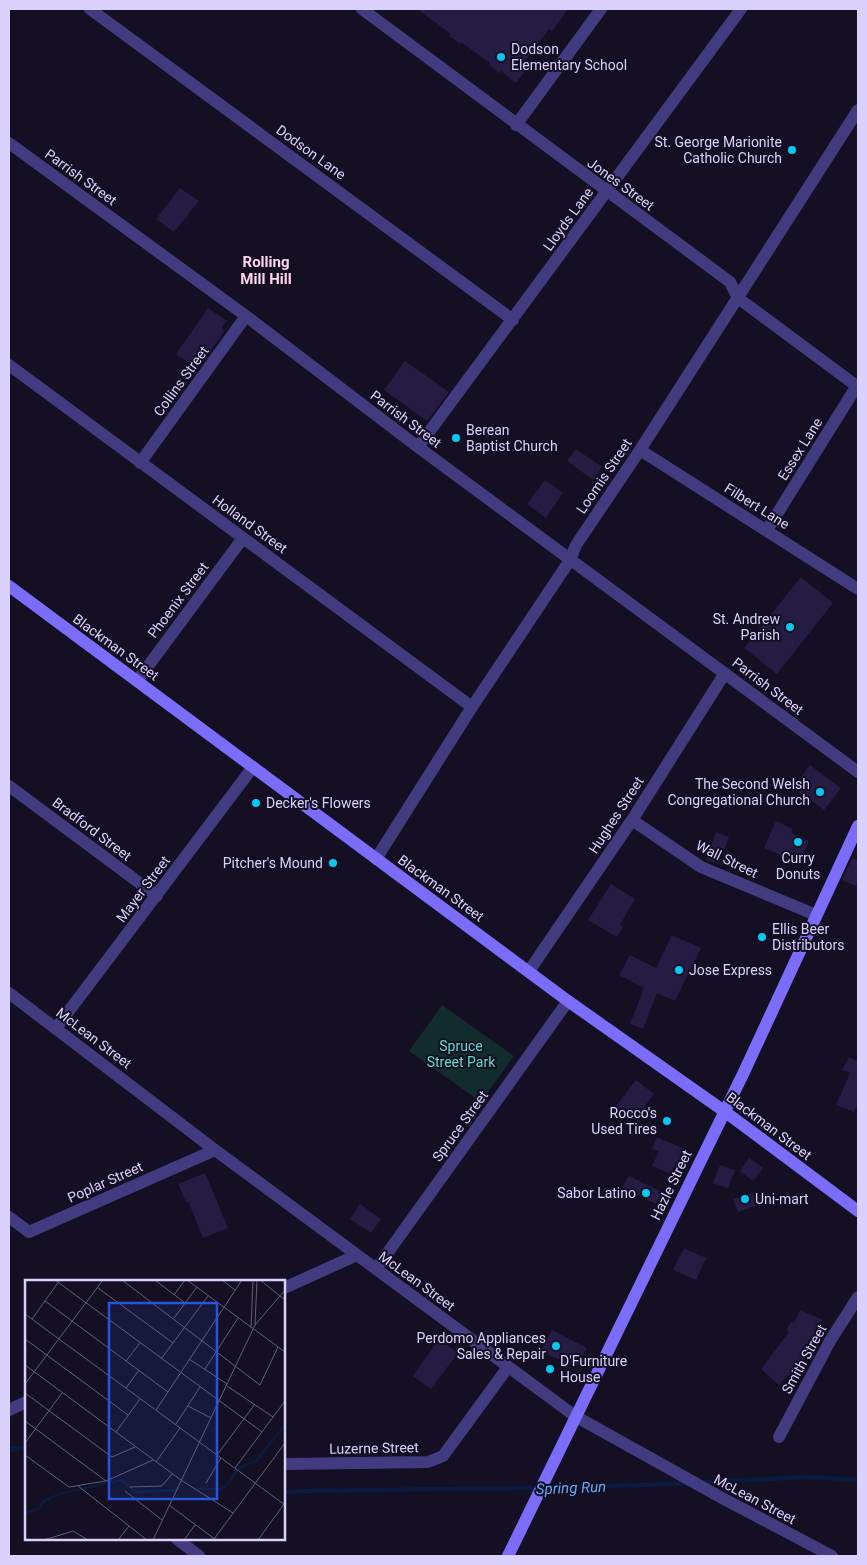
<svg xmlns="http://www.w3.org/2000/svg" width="867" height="1565" font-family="Roboto,sans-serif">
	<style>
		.green { fill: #122b2c }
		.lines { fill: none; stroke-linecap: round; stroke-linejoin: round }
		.stream { stroke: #0b1a3f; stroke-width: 4.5 }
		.building { fill: #261b43 }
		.street { stroke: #433b80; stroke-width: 12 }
		.secondary { stroke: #7b6cfa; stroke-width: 12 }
		.poi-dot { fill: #08c9f3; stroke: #140f22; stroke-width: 2 }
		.labels { text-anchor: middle; stroke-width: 4; stroke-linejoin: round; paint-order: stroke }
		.poi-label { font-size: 14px; fill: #dad1fd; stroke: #140f22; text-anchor: start }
		.street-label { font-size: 14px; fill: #dad1fd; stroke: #140f22 }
		.park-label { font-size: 14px; fill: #60dbc6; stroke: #140f22 }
		.neighbourhood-label { font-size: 15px; font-weight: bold; fill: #fed3eb; stroke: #140f22 }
		.water-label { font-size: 15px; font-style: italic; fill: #63a8fa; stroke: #140f22 }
		.inset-river { fill: none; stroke: #0b1a3f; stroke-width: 2.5 }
		.inset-road { fill: none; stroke: #635d7a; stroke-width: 1 }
		.view { fill: #2655da; fill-opacity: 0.15; stroke: #2655da; stroke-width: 2.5 }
		.inset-edge { fill: none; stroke: #dad1fd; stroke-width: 2.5 }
	</style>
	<rect width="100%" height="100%" fill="#140f22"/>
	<path class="green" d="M442 1005 514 1056 481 1102 409 1051Z"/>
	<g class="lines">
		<path class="stream" d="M9 1450 26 1447
			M702 1482 809 1477 858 1480
			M284 1492C418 1488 553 1490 687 1483"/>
	</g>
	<path class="building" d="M417 9H568L552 31 549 29 521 66 526 70 516 83 501 71 499 73 489 65 490 63 461 42 460 44 449 36 451 34Z
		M180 188 199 201 174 232 156 219Z
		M208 308 227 321 222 327 224 332 198 369 176 354Z
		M405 361 449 392 427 421 384 390Z
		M576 449 602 467 593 480 567 461Z
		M545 480 563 493 546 518 527 504Z
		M801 577 833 603 777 674 744 648Z
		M810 765 841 788 824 810 793 787Z
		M776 821 793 829 791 833 809 841 799 863 764 848Z
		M716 832 729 837 719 864 706 860Z
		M852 858 858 860V887L842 880Z
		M611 884 635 899 620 925 623 927 617 937 588 920Z
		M672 935 701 948 675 1001 657 993 643 1029 630 1024 644 988 619 975 630 955 656 968Z
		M858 1056V1102L854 1112 836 1105 850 1073 842 1070 849 1057 856 1060Z
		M636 1080 654 1094 634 1120 616 1106Z
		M657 1137 687 1150 682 1161 678 1160 671 1174 652 1166 659 1151 652 1149Z
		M749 1158 763 1168 753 1181 740 1171Z
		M720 1165 735 1170 728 1188 713 1183Z
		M205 1173 228 1228 203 1238 188 1201 186 1202 178 1184Z
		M629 1176 662 1192 656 1204 622 1187Z
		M757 1191 762 1204 738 1212 733 1199Z
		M360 1204 381 1219 371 1233 350 1219Z
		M684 1248 706 1258 696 1280 673 1270Z
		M800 1310 823 1320 803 1351 808 1355 790 1377 788 1375 779 1385 761 1369 789 1332 786 1330 792 1321 794 1323Z
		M552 1330 587 1348 576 1368 541 1351Z
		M439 1339 458 1353 431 1389 413 1376Z"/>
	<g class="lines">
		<path class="street" d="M90 9 513 320
			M362 9 730 282 738 298 858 387
			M516 125 601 9
			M9 143 246 316 418 447 858 772
			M9 365 472 707
			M418 447 741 9
			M640 450 858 589
			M140 463 246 316
			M767 530 858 384
			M137 681 243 538
			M9 786 157 896
			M632 820 701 867 816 915
			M376 859 472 707 570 560 576 545 640 450 858 110
			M529 971 632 820 725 673
			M9 993 215 1150 575 1416 722 1498 832 1556
			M56 1028 253 767
			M9 1217 29 1232 215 1150
			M376 1269 568 1001
			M284 1288 357 1255
			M9 1410 26 1402
			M779 1437 830 1341 858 1297
			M284 1464 428 1462 443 1456 508 1367
			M177 1539 199 1556"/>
		<path class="secondary" d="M9 586 568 1001 724 1111 858 1211
			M508 1556 744 1072 858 826"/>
	</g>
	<g class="poi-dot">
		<circle cx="501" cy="57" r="5"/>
		<circle cx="792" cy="150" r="5"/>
		<circle cx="456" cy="438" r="5"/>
		<circle cx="790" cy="627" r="5"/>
		<circle cx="820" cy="792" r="5"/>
		<circle cx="256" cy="803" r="5"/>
		<circle cx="798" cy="842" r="5"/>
		<circle cx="333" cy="863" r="5"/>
		<circle cx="762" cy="937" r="5"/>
		<circle cx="679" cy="970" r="5"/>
		<circle cx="667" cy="1121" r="5"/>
		<circle cx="646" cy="1193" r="5"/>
		<circle cx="745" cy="1199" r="5"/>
		<circle cx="556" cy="1346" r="5"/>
		<circle cx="550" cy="1369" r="5"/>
	</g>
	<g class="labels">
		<g class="poi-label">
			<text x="511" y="54">Dodson<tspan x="511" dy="16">Elementary School</tspan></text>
			<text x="782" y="147" text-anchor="end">St. George Marionite<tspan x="782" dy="16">Catholic Church</tspan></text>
			<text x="466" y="435">Berean<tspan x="466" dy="16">Baptist Church</tspan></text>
			<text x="780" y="624" text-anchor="end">St. Andrew<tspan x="780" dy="16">Parish</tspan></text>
			<text x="810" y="789" text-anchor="end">The Second Welsh<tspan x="810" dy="16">Congregational Church</tspan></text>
			<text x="266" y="808">Decker's Flowers</text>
			<text x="798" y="863" text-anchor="middle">Curry<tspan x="798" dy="16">Donuts</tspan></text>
			<text x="323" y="868" text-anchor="end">Pitcher's Mound</text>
			<text x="772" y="934">Ellis Beer<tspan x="772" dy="16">Distributors</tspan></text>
			<text x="689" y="975">Jose Express</text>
			<text x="657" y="1118" text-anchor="end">Rocco's<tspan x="657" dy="16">Used Tires</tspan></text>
			<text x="636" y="1198" text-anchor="end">Sabor Latino</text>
			<text x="755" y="1204">Uni-mart</text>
			<text x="546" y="1343" text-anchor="end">Perdomo Appliances<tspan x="546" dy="16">Sales &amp; Repair</tspan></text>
			<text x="560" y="1366">D'Furniture<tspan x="560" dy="16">House</tspan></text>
		</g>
		<g class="street-label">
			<text transform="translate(311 152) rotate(36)" y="5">Dodson Lane</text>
			<text transform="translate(81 177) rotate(36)" y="5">Parrish Street</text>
			<text transform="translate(621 184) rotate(36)" y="5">Jones Street</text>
			<text transform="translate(568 219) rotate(-54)" y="5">Lloyds Lane</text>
			<text transform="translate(181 381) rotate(-54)" y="5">Collins Street</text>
			<text transform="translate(406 419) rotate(37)" y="5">Parrish Street</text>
			<text transform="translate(800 449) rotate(-58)" y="5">Essex Lane</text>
			<text transform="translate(604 476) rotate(-56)" y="5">Loomis Street</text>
			<text transform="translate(757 506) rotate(32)" y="5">Filbert Lane</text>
			<text transform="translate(250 524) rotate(36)" y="5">Holland Street</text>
			<text transform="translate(178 600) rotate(-53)" y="5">Phoenix Street</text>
			<text transform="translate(116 647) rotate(36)" y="5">Blackman Street</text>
			<text transform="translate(768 686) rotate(37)" y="5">Parrish Street</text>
			<text transform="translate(616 815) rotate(-57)" y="5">Hughes Street</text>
			<text transform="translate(92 829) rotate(37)" y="5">Bradford Street</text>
			<text transform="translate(727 859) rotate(26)" y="5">Wall Street</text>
			<text transform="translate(441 888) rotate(36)" y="5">Blackman Street</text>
			<text transform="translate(143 889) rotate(-53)" y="5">Mayer Street</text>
			<text transform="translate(94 1038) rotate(37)" y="5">McLean Street</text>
			<text transform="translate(460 1126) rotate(-54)" y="5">Spruce Street</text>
			<text transform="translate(769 1126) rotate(37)" y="5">Blackman Street</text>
			<text transform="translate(105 1182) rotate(-24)" y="5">Poplar Street</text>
			<text transform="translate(671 1185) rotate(-64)" y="5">Hazle Street</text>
			<text transform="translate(417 1281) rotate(36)" y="5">McLean Street</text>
			<text transform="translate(804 1359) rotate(-61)" y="5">Smith Street</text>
			<text transform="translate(374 1448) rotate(-1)" y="5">Luzerne Street</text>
			<text transform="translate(755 1499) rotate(28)" y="5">McLean Street</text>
		</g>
		<g class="park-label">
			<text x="461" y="1051">Spruce<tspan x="461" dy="16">Street Park</tspan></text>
		</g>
		<g class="neighbourhood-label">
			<text x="266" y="267">Rolling<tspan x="266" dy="17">Mill Hill</tspan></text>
		</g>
		<g class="water-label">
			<text transform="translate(571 1488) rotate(-2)" y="5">Spring Run</text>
		</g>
	</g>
	<g transform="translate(25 1280)">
		<rect width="260" height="260" fill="#140f22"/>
		<path class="inset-river" d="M172 209H196L202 205 214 188 231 181 260 145M0 233 14 229 18 222 34 214 97 200 110 212 151 210"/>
		<path class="inset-road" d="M30 0 237 152M97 0 235 105 253 67M130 0 160 23M162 0 260 72M197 0 210 10M235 0 260 20M73 8 148 63M149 15 160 0M20 21 143 112M0 34 260 225M149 38 172 7M7 39 35 0M230 45 260 10M226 48 228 0M0 59 103 135M136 79 183 16M164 79 202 104M101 81 115 63M0 85 156 200 208 233M180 89 213 38M0 104 78 0M202 106 248 137M101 108 114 90M0 113 87 177 110 167M163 126 186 138M131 130 217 0M0 141 81 201M151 144 175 107M91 152 115 119M0 163 37 113M0 175 44 207 81 201 128 180M192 175 230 124M131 182 155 148M210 188 260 121M181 203 196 178M53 206 122 260M105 207 137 206 147 194M100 211 137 240M144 225 191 260M189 259 260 163M19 260 48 251 63 260M93 260 104 246M128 260 230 45 232 0M159 260 170 245M233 260 259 224"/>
		<path class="view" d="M84 23H192V219H84Z"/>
		<rect width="260" height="260" class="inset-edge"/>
	</g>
	<rect width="867" height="1565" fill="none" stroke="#dad1fd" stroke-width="20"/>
</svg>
